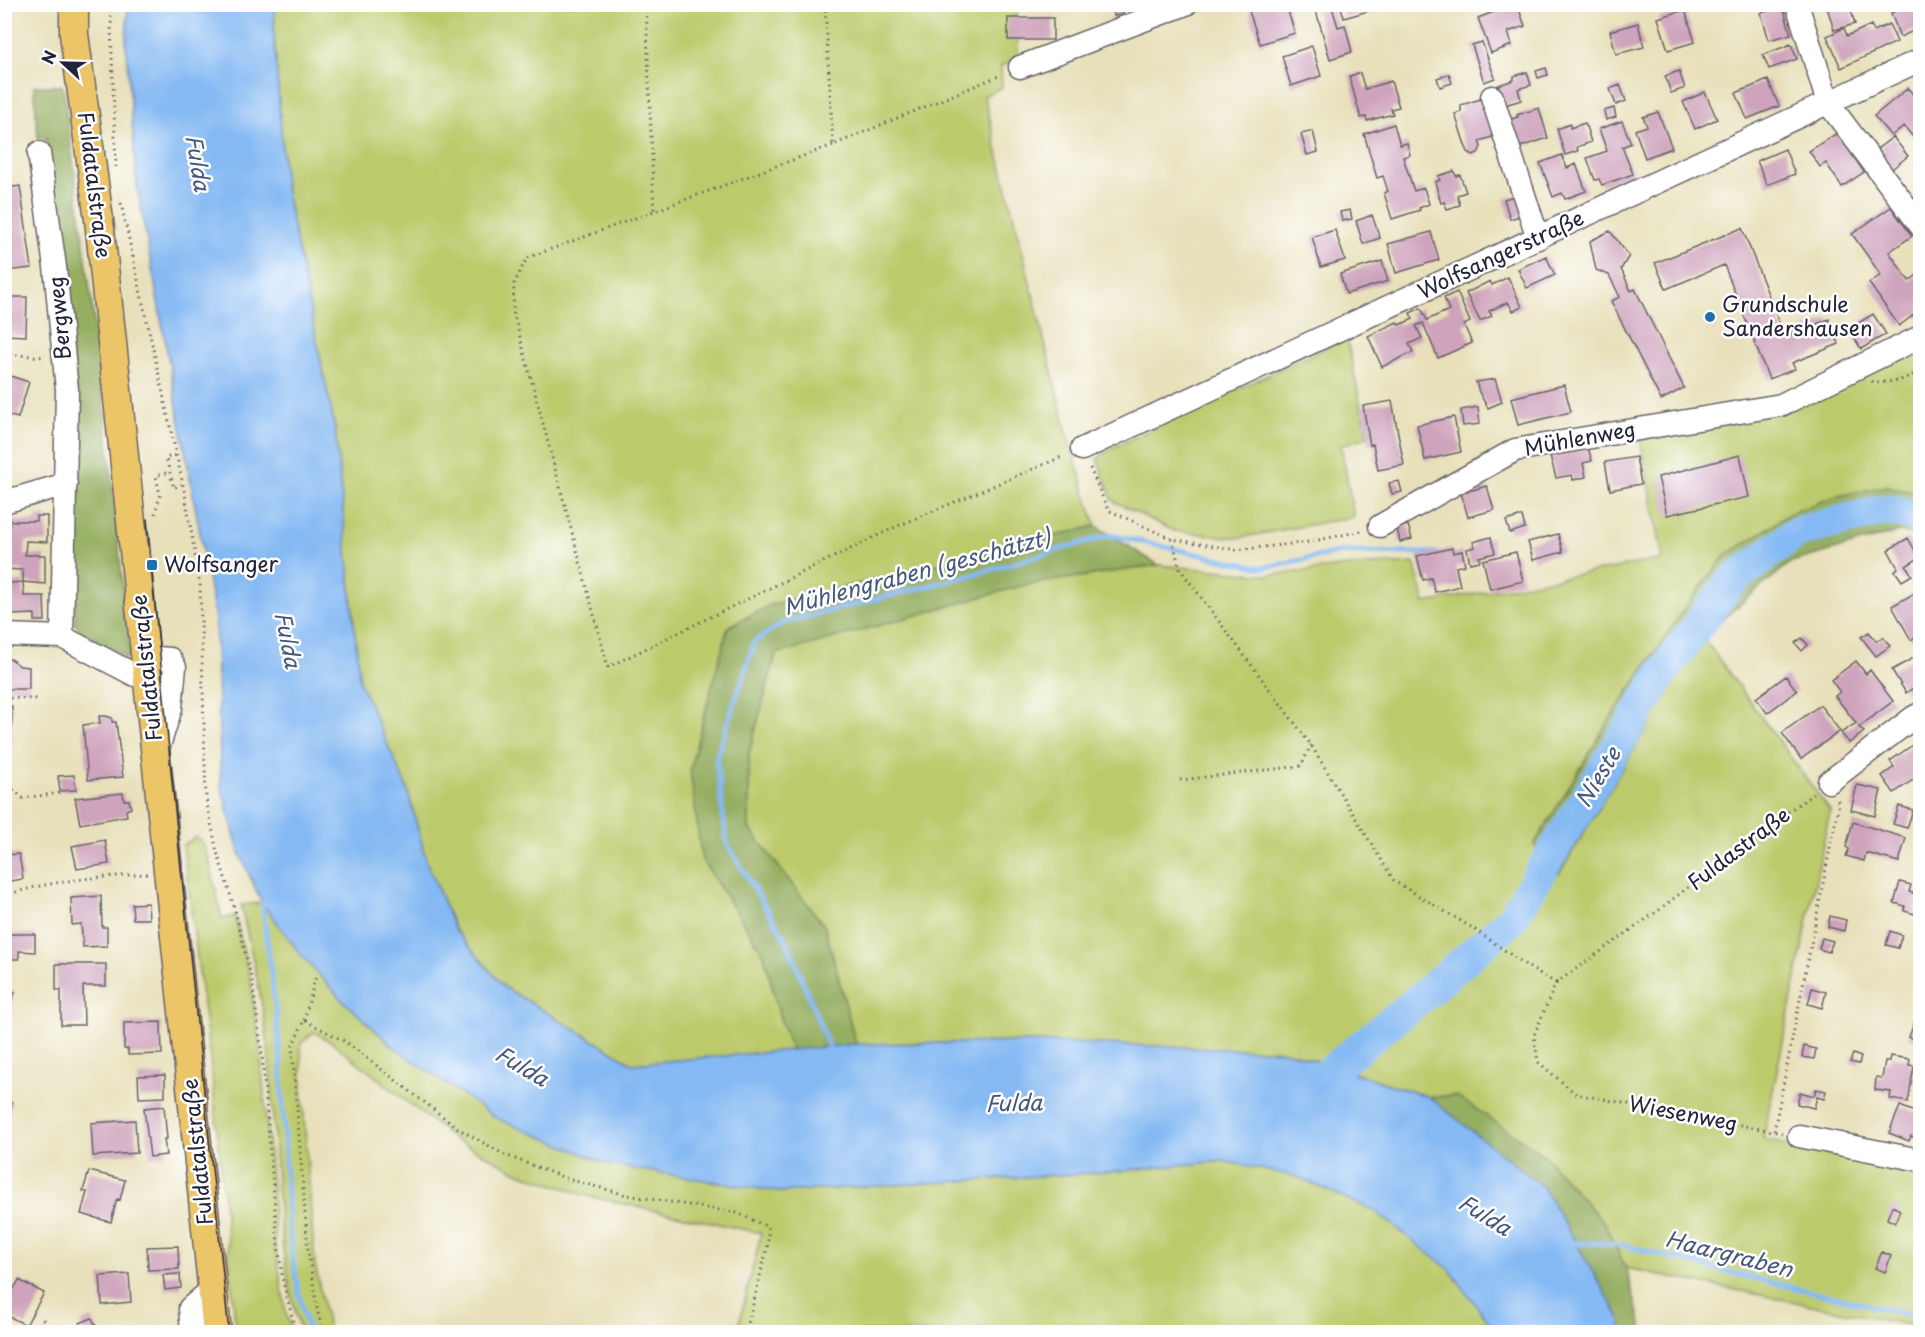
<svg xmlns="http://www.w3.org/2000/svg" width="1925" height="1337" font-family="'Playpen Sans',sans-serif">
	<style>
		.green { fill: #bcca6c; stroke: #6f7654; stroke-width: 1.5 }
		.forest { fill: #95ae60; stroke: #5c684e; stroke-width: 1.5 }
		.water { fill: #85b9f3; stroke: #546e97; stroke-width: 1.5 }
		.lines { fill: none; stroke-linecap: round; stroke-linejoin: round }
		.stream { stroke: #85b9f3; stroke-width: 5 }
		.river { stroke: #85b9f3; stroke-width: 32 }
		.building { fill: #cea3bb }
		.minor-casing { stroke: #676467; stroke-width: 25 }
		.major-casing { stroke: #676467; stroke-width: 31 }
		.path { stroke: #676467; stroke-width: 3; stroke-dasharray: 1.5 4.5; stroke-linecap: butt }
		.minor { stroke: #fff; stroke-width: 22 }
		.major { stroke: #edc569; stroke-width: 28 }
		.tram { stroke: #22223b; stroke-width: 1.5 }
		.poi-dot { fill: #1f6fb2; stroke: #fff; stroke-width: 2 }
		.labels { text-anchor: middle; stroke-width: 5; stroke-linejoin: round; paint-order: stroke }
		.street-label { font-size: 21px; fill: #22223b; stroke: #fff }
		.poi-label { font-size: 21px; fill: #22223b; stroke: #fff; text-anchor: start }
		.water-label { font-size: 22px; font-style: italic; fill: #45577b; stroke: #fff }
	</style>
	<rect width="100%" height="100%" fill="#fff"/>
	<filter id="ink" filterUnits="userSpaceOnUse"><feTurbulence type="fractalNoise" baseFrequency=".0167" numOctaves="2"/><feDisplacementMap in="SourceGraphic" scale="12" xChannelSelector="R" yChannelSelector="G"/><feConvolveMatrix kernelMatrix="1 2 1 2 8 2 1 2 1" color-interpolation-filters="sRGB"/></filter>
	<filter id="wash" filterUnits="userSpaceOnUse"><feTurbulence type="fractalNoise" baseFrequency=".008" numOctaves="4" result="noise"/><feDisplacementMap in="SourceGraphic" scale="24" xChannelSelector="R" yChannelSelector="G"/><feGaussianBlur stdDeviation="1.35" result="paint"/><feColorMatrix in="noise" values="0 0 0 0 0 0 0 0 0 0 0 0 0 0 0 0 0 1.4 0 .05"/><feComposite in="paint" operator="in"/></filter>
	<g filter="url(#wash)">
		<rect width="100%" height="100%" fill="#e8e0ba"/>
		<path class="green" d="M275 5H1017L1018 60 1001 66 1002 87 984 96 1069 441 1096 526 771 605 728 627 690 769 702 860 764 954 781 1022 792 1050 633 1064 504 987 455 930 427 863 407 788 360 683 335 429 285 187 274 34Z
			M1347 338 1367 437 1341 445 1354 517 1237 538 1174 531 1113 501 1097 459 1110 449Z
			M1920 349V491L1901 490 1886 486 1725 556 1559 874 1702 636 1830 811 1763 1139 1920 1175V1327L1626 1268 1604 1223 1457 1096 1429 1097 1285 1051 1044 1042 856 1044 825 927 749 828V753L776 654 1024 585 1159 565 1268 575 1350 566 1414 563 1425 603 1663 559 1640 438 1855 376 1906 357Z
			M196 837 203 843 209 860 222 919 235 916 250 978 260 1047 272 1184 275 1245 286 1313 292 1332H236L212 1075 183 845Z
			M262 903 303 957 342 1000 395 1048 779 1192 1107 1172 1223 1161 1295 1176 1375 1211 1451 1270 1493 1328 1494 1332H737L761 1233 591 1197 519 1173 453 1138 333 1043 314 1032 301 1043 302 1088 315 1265 329 1332H301C272 1241 278 1142 268 1048 263 1000 251 952 241 905Z"/>
		<path class="forest" d="M34 86H63L101 372 130 657 126 658 78 630 75 623 76 391 46 138 38 139Z
			M1886 486 1901 490 1920 491V534L1898 532 1791 562 1702 636 1559 874 1534 845 1610 719 1686 606 1725 556 1791 513 1833 497Z
			M1096 526 1159 565 1024 585 776 654 749 753V828L825 927 856 1044 792 1050 781 1022 764 954 702 860 690 769 728 627 771 605Z
			M1457 1096 1544 1155 1604 1223 1626 1268 1643 1332H1622L1620 1318 1429 1097Z"/>
		<path class="water" d="M128 5H275L274 34 285 187 335 429 360 683 407 788 427 863 455 930 504 987 633 1064 856 1044 1044 1042 1286 1051 1429 1097 1543 1187 1620 1318 1622 1332H1494L1493 1328 1450 1270 1375 1211 1295 1176 1223 1161 1107 1172 779 1192 610 1165 496 1118 395 1048 342 1000 303 957 262 903 239 852 221 786 215 616 137 186 126 44Z"/>
		<g class="lines">
			<path class="stream" d="M262 903C269 957 277 1012 281 1066 287 1154 282 1247 309 1332
				M831 1052 787 942 727 844 716 759 755 641 785 622 972 575 1110 535 1262 568 1341 552 1437 553
				M1571 1243 1619 1244 1740 1275 1920 1317"/>
			<path class="river" d="M1303 1093 1418 1000 1511 920 1663 672 1730 583 1797 532 1886 510 1920 516"/>
		</g>
		<g id="blocks">
			<path class="building" d="M1114 4H1121L1123 14 1114 16 1112 5Z
				M1267 4H1290V7L1287 8 1295 33 1260 44 1249 11Z
				M1314 4H1331L1338 27 1345 25 1352 52 1330 59Z
				M1340 4H1374L1375 9 1344 18Z
				M1514 4H1517L1525 26 1508 32 1512 45 1491 53 1478 18Z
				M1826 4H1849L1855 24 1834 30Z
				M1911 4H1918L1920 11V28L1900 37 1891 13Z
				M1783 7 1791 34 1769 40 1761 13Z
				M1685 10 1695 42 1668 50 1658 18Z
				M1008 18H1053V40H1008Z
				M1638 23 1644 47 1616 54 1610 31Z
				M1889 24 1897 42 1841 68 1827 36 1844 28 1847 36 1871 25 1874 31Z
				M1482 42 1495 78 1484 82 1472 45Z
				M1791 44 1797 59 1769 69 1763 55Z
				M1312 46 1321 76 1291 86 1282 56Z
				M1546 68 1548 75 1538 78 1536 71Z
				M1679 71 1685 88 1671 93 1665 76Z
				M1527 72 1531 85 1518 89 1521 100 1502 106 1496 86 1514 80V76Z
				M1360 73 1365 89 1391 81 1399 107 1391 109 1393 114 1367 121 1366 117 1361 118 1349 76Z
				M1449 74 1452 83 1440 87 1437 78Z
				M1768 80 1779 106 1747 119 1736 93Z
				M1620 85 1626 101 1616 105 1610 89Z
				M1908 88 1920 104V130L1913 137 1904 126 1891 136 1874 116Z
				M1705 92 1717 119 1695 129 1683 102Z
				M1484 98 1496 136 1479 141 1481 147 1478 153 1473 155 1468 152 1465 145 1455 114 1461 112V105Z
				M1539 108 1548 138 1520 147 1511 119 1518 117 1517 115Z
				M1614 108 1616 117 1606 120 1604 111Z
				M1658 112 1672 148 1645 158 1635 130 1647 126 1643 117Z
				M1622 121 1631 143 1622 147 1633 174 1602 185 1599 179 1595 180 1587 158 1607 151 1599 129Z
				M1585 123 1591 142 1577 147 1578 151 1565 155 1557 129 1570 124V128Z
				M1394 124 1400 145 1407 143 1410 155 1403 157 1414 191 1424 188 1429 204 1419 208 1420 210 1392 219 1384 193 1388 191 1383 176 1377 178 1364 134Z
				M1313 131 1318 152 1307 155 1301 134Z
				M1837 133 1864 172 1842 187 1826 163 1820 167 1809 151Z
				M1893 137 1908 156 1892 169 1877 149Z
				M1785 149 1795 174 1767 185 1757 161Z
				M1562 155 1567 168 1576 164 1586 191 1565 199 1562 193 1553 197 1540 163Z
				M1454 171 1456 176 1460 175 1466 192 1457 195 1460 205 1447 209 1444 202 1441 203 1435 182 1440 180 1438 176Z
				M20 186 32 268 5 271V188Z
				M1520 194 1526 214 1510 219 1504 199Z
				M1891 207 1912 236 1889 252 1909 281 1920 273V316L1918 318 1915 314 1899 326 1869 283 1881 275 1852 234Z
				M1350 210 1352 219 1342 221 1340 212Z
				M1372 215 1380 238 1363 244 1356 221Z
				M1742 228 1785 337 1829 319 1839 344 1792 363 1795 369 1769 379 1724 265 1666 289 1655 263Z
				M1335 230 1345 260 1321 267 1312 237Z
				M1610 231 1629 256 1621 269 1631 291 1635 289 1684 388 1661 400 1611 301 1620 297 1609 275 1596 270 1590 241Z
				M1431 232 1439 260 1396 273 1388 244Z
				M1546 256 1555 275 1527 288 1518 269Z
				M1382 261 1388 281 1346 294 1340 274Z
				M1508 277 1522 307 1513 311 1508 302 1489 311 1492 316 1480 321 1466 293 1490 281 1492 285Z
				M1457 292 1470 322 1464 325 1472 343 1438 358 1423 323 1416 326 1422 338 1409 344 1413 352 1382 367 1368 336 1397 322 1399 325 1413 319 1410 313 1421 308 1427 320 1449 310 1444 298Z
				M4 297H27L26 336 4 335Z
				M1873 314 1886 334 1861 349 1849 329Z
				M4 374 29 382 18 418 4 414Z
				M1495 379 1502 402 1488 408 1479 392 1476 382Z
				M1564 385 1571 412 1518 425 1511 398Z
				M1392 401 1404 465 1378 470 1373 444 1370 445 1363 406Z
				M1478 407 1480 424 1463 426 1461 410Z
				M1454 417 1461 452 1425 460 1417 425Z
				M1588 447 1592 461 1583 463 1586 477 1573 480 1572 475 1556 478 1549 452Z
				M1740 455 1749 497 1667 515 1658 477Z
				M1636 457 1641 484 1610 490 1605 462Z
				M1399 481 1402 492 1392 494 1389 483Z
				M1487 486 1494 510 1468 517 1461 493Z
				M36 516H47V542L26 541 25 555H45V584L23 582V570L4 569V537H9L10 521H36Z
				M1522 516 1525 528 1510 533 1506 521Z
				M1408 525 1412 539 1400 542 1397 528Z
				M1558 534 1563 552 1533 560 1528 542Z
				M1491 537 1495 553 1479 557 1480 561 1470 563 1467 549 1475 547 1473 542Z
				M1908 538 1919 558 1906 566 1912 575 1902 581 1895 571 1898 568 1888 550Z
				M1452 548 1453 553 1462 551 1465 565 1456 567 1460 586 1435 592 1431 578 1423 580 1417 556Z
				M1516 552 1523 581 1490 589 1483 560Z
				M23 582 24 596H44L45 621H35V614L9 615V622H4V594H9V583Z
				M1920 590V634L1911 640 1892 606Z
				M1869 632 1876 641 1883 637 1890 646 1876 656 1861 637Z
				M1802 638 1808 645 1802 651 1795 643Z
				M1915 657 1917 661 1920 658V684L1906 693 1892 670Z
				M4 659H11L20 666 29 667V689H4Z
				M1856 661 1866 674 1870 670 1893 701 1859 727 1864 732 1849 743 1841 733 1856 723 1835 696 1840 692 1831 680Z
				M1786 676 1797 691 1767 713 1756 698Z
				M1820 705 1840 731 1801 759 1782 733Z
				M4 706H12L11 742H4Z
				M99 716H106L112 718V722H116L123 777 88 780 83 725 100 723Z
				M1914 744 1920 754V775L1894 793 1882 776 1894 767 1890 761Z
				M74 775 76 790 60 791 58 776Z
				M1857 785 1881 790 1875 816 1851 810Z
				M123 793 124 800H129L131 808 126 810 127 816 80 824 75 798Z
				M1899 806 1913 810 1907 828 1893 824Z
				M1853 822 1906 838 1899 862 1866 853 1864 861 1846 856 1849 849 1846 847Z
				M105 840 109 864 77 869 72 846Z
				M19 854 23 879 4 882V855Z
				M1900 882 1911 885 1909 892 1920 895 1915 914 1904 911 1905 906 1894 903Z
				M101 896 102 927H107V946L83 947 81 924 72 925 71 898Z
				M148 903 149 919H133L132 904Z
				M1830 916 1846 920 1844 931 1828 927Z
				M1890 931 1902 935 1898 948 1886 945Z
				M4 934H35V952L19 951V959H4Z
				M1822 938 1833 941 1829 952 1819 949Z
				M56 964H106V986H83L84 1025H61V990H56Z
				M4 988 15 992 5 1018H4Z
				M1812 988 1826 992 1822 1008 1808 1004Z
				M1918 1012 1920 1013V1041L1909 1037Z
				M161 1022 162 1054 128 1055V1049H124V1023Z
				M1804 1046 1816 1049 1814 1059 1802 1057Z
				M1853 1054 1861 1057 1859 1064 1850 1062Z
				M1890 1056 1910 1059 1909 1065 1914 1066 1908 1102 1890 1099 1891 1092 1875 1090 1876 1077 1882 1078 1885 1061H1889Z
				M165 1075V1097L139 1098 138 1076Z
				M1816 1089 1826 1091 1824 1099 1817 1097 1814 1108 1797 1104 1800 1092 1814 1096Z
				M4 1101 12 1103 5 1126H4Z
				M164 1106 167 1139H164L166 1155 150 1157 144 1108Z
				M1900 1106 1920 1114V1128L1916 1138 1911 1136 1909 1141 1889 1133Z
				M135 1120 137 1153 93 1156 91 1123Z
				M89 1171 125 1180 120 1200 117 1199 111 1222 81 1214 87 1192 83 1191Z
				M1892 1206 1900 1210 1895 1223 1887 1219Z
				M178 1246 179 1269 148 1270 147 1247Z
				M1882 1252 1891 1256 1885 1272 1875 1268Z
				M129 1274 131 1302 102 1305 100 1276Z
				M180 1274 181 1288 165 1290 163 1275Z
				M19 1280 44 1293 26 1325 4 1314V1306Z
				M92 1318 99 1332H84L80 1323Z"/>
		</g>
	</g>
	<g filter="url(#ink)">
		<use href="#blocks" fill-opacity="0" stroke="#676467" stroke-width="1.5"/>
		<g class="lines">
			<defs>
				<path id="minor" d="M1797 4 1828 103 1920 225
					M1020 67 1186 4
					M1492 97 1538 238
					M39 153 55 267 67 390 62 637
					M1082 449 1920 60
					M4 502 66 484
					M1380 526 1515 450 1781 405 1920 337
					M4 635 62 637 135 675 148 674
					M146 657 170 659 175 667 171 708 157 752
					M1829 782 1914 717 1920 714
					M1799 1136 1920 1160
					M192 1332 190 1308 212 1289"/>
				<path id="major" d="M74 4V34L99 220 217 1332"/>
			</defs>
			<use href="#minor" class="minor-casing"/>
			<use href="#major" class="major-casing"/>
			<path class="path" d="M112 4 111 27 116 167
				M646 4 654 211
				M825 4 833 145 1001 75
				M833 145 527 258 514 284 513 311 608 667 893 528 1064 456
				M121 203 185 494 200 585 206 799 217 852 235 910 252 981 262 1054 278 1245 283 1282 296 1332
				M4 354 45 357
				M1917 359 1920 372
				M1872 381 1874 383 1898 381 1920 372V374
				M175 455 166 458 174 488 181 484
				M1090 468 1108 510 1172 539 1236 550 1309 542 1361 531
				M155 514 160 495 156 476 169 472
				M1172 539 1180 569 1311 745 1394 881 1471 927 1533 970 1556 983
				M4 698 40 699
				M1180 780 1301 766 1311 745
				M4 782 23 798 60 793
				M4 896C50 880 99 877 147 874
				M1556 983 1659 910 1735 850 1813 794
				M1556 983 1534 1035 1538 1062 1576 1094 1782 1133
				M304 1020 316 976
				M1774 1131 1839 803 1836 798
				M43 1319 48 1332
				M323 1332 317 1309 308 1250 292 1047 304 1020 346 1042 459 1129 505 1155 568 1179 627 1195 737 1213 768 1227V1244L746 1332"/>
			<use href="#minor" class="minor"/>
			<use href="#major" class="major"/>
			<path class="tram" d="M147 519 172 781 229 1332"/>
		</g>
	</g>
	<g class="poi-dot">
		<circle cx="1710" cy="317" r="6"/>
		<rect x="146" y="559" width="12" height="12" rx="3"/>
	</g>
	<g class="labels">
		<g class="street-label">
			<text transform="translate(94 185) rotate(83)" y="7">Fuldatalstraße</text>
			<text transform="translate(1501 255) rotate(-25)" y="7">Wolfsangerstraße</text>
			<text transform="translate(60 318) rotate(-95)" y="7">Bergweg</text>
			<text transform="translate(1580 439) rotate(-10)" y="7">Mühlenweg</text>
			<text transform="translate(147 668) rotate(-96)" y="7">Fuldatalstraße</text>
			<text transform="translate(1739 849) rotate(-37)" y="7">Fuldastraße</text>
			<text transform="translate(1683 1114) rotate(11)" y="7">Wiesenweg</text>
			<text transform="translate(198 1152) rotate(-96)" y="7">Fuldatalstraße</text>
		</g>
		<g class="poi-label">
			<text x="1722" y="312">Grundschule<tspan x="1722" dy="24">Sandershausen</tspan></text>
			<text x="164" y="572">Wolfsanger</text>
		</g>
		<g class="water-label">
			<text transform="translate(198 163) rotate(81)" y="8">Fulda</text>
			<text transform="translate(917 572) rotate(-15)" y="8">Mühlengraben (geschätzt)</text>
			<text transform="translate(288 640) rotate(79)" y="8">Fulda</text>
			<text transform="translate(1598 777) rotate(-59)" y="8">Nieste</text>
			<text transform="translate(522 1066) rotate(31)" y="8">Fulda</text>
			<text transform="translate(1014 1103) rotate(-1)" y="8">Fulda</text>
			<text transform="translate(1485 1215) rotate(32)" y="8">Fulda</text>
			<text transform="translate(1729 1254) rotate(14)" y="8">Haargraben</text>
		</g>
	</g>
	<rect width="1925" height="1337" fill="none" stroke="#fff" stroke-width="24"/>
	<g transform="translate(63 63) rotate(292)" stroke="#ffffff" stroke-width="4.5" paint-order="stroke">
	<path d="M0-4.5L10 22L0 15L-10 22Z" fill="#22223b"/>
	<text y="-9" font-size="16" font-weight="bold" text-anchor="middle" fill="#22223b">N</text>
	</g>
</svg>
